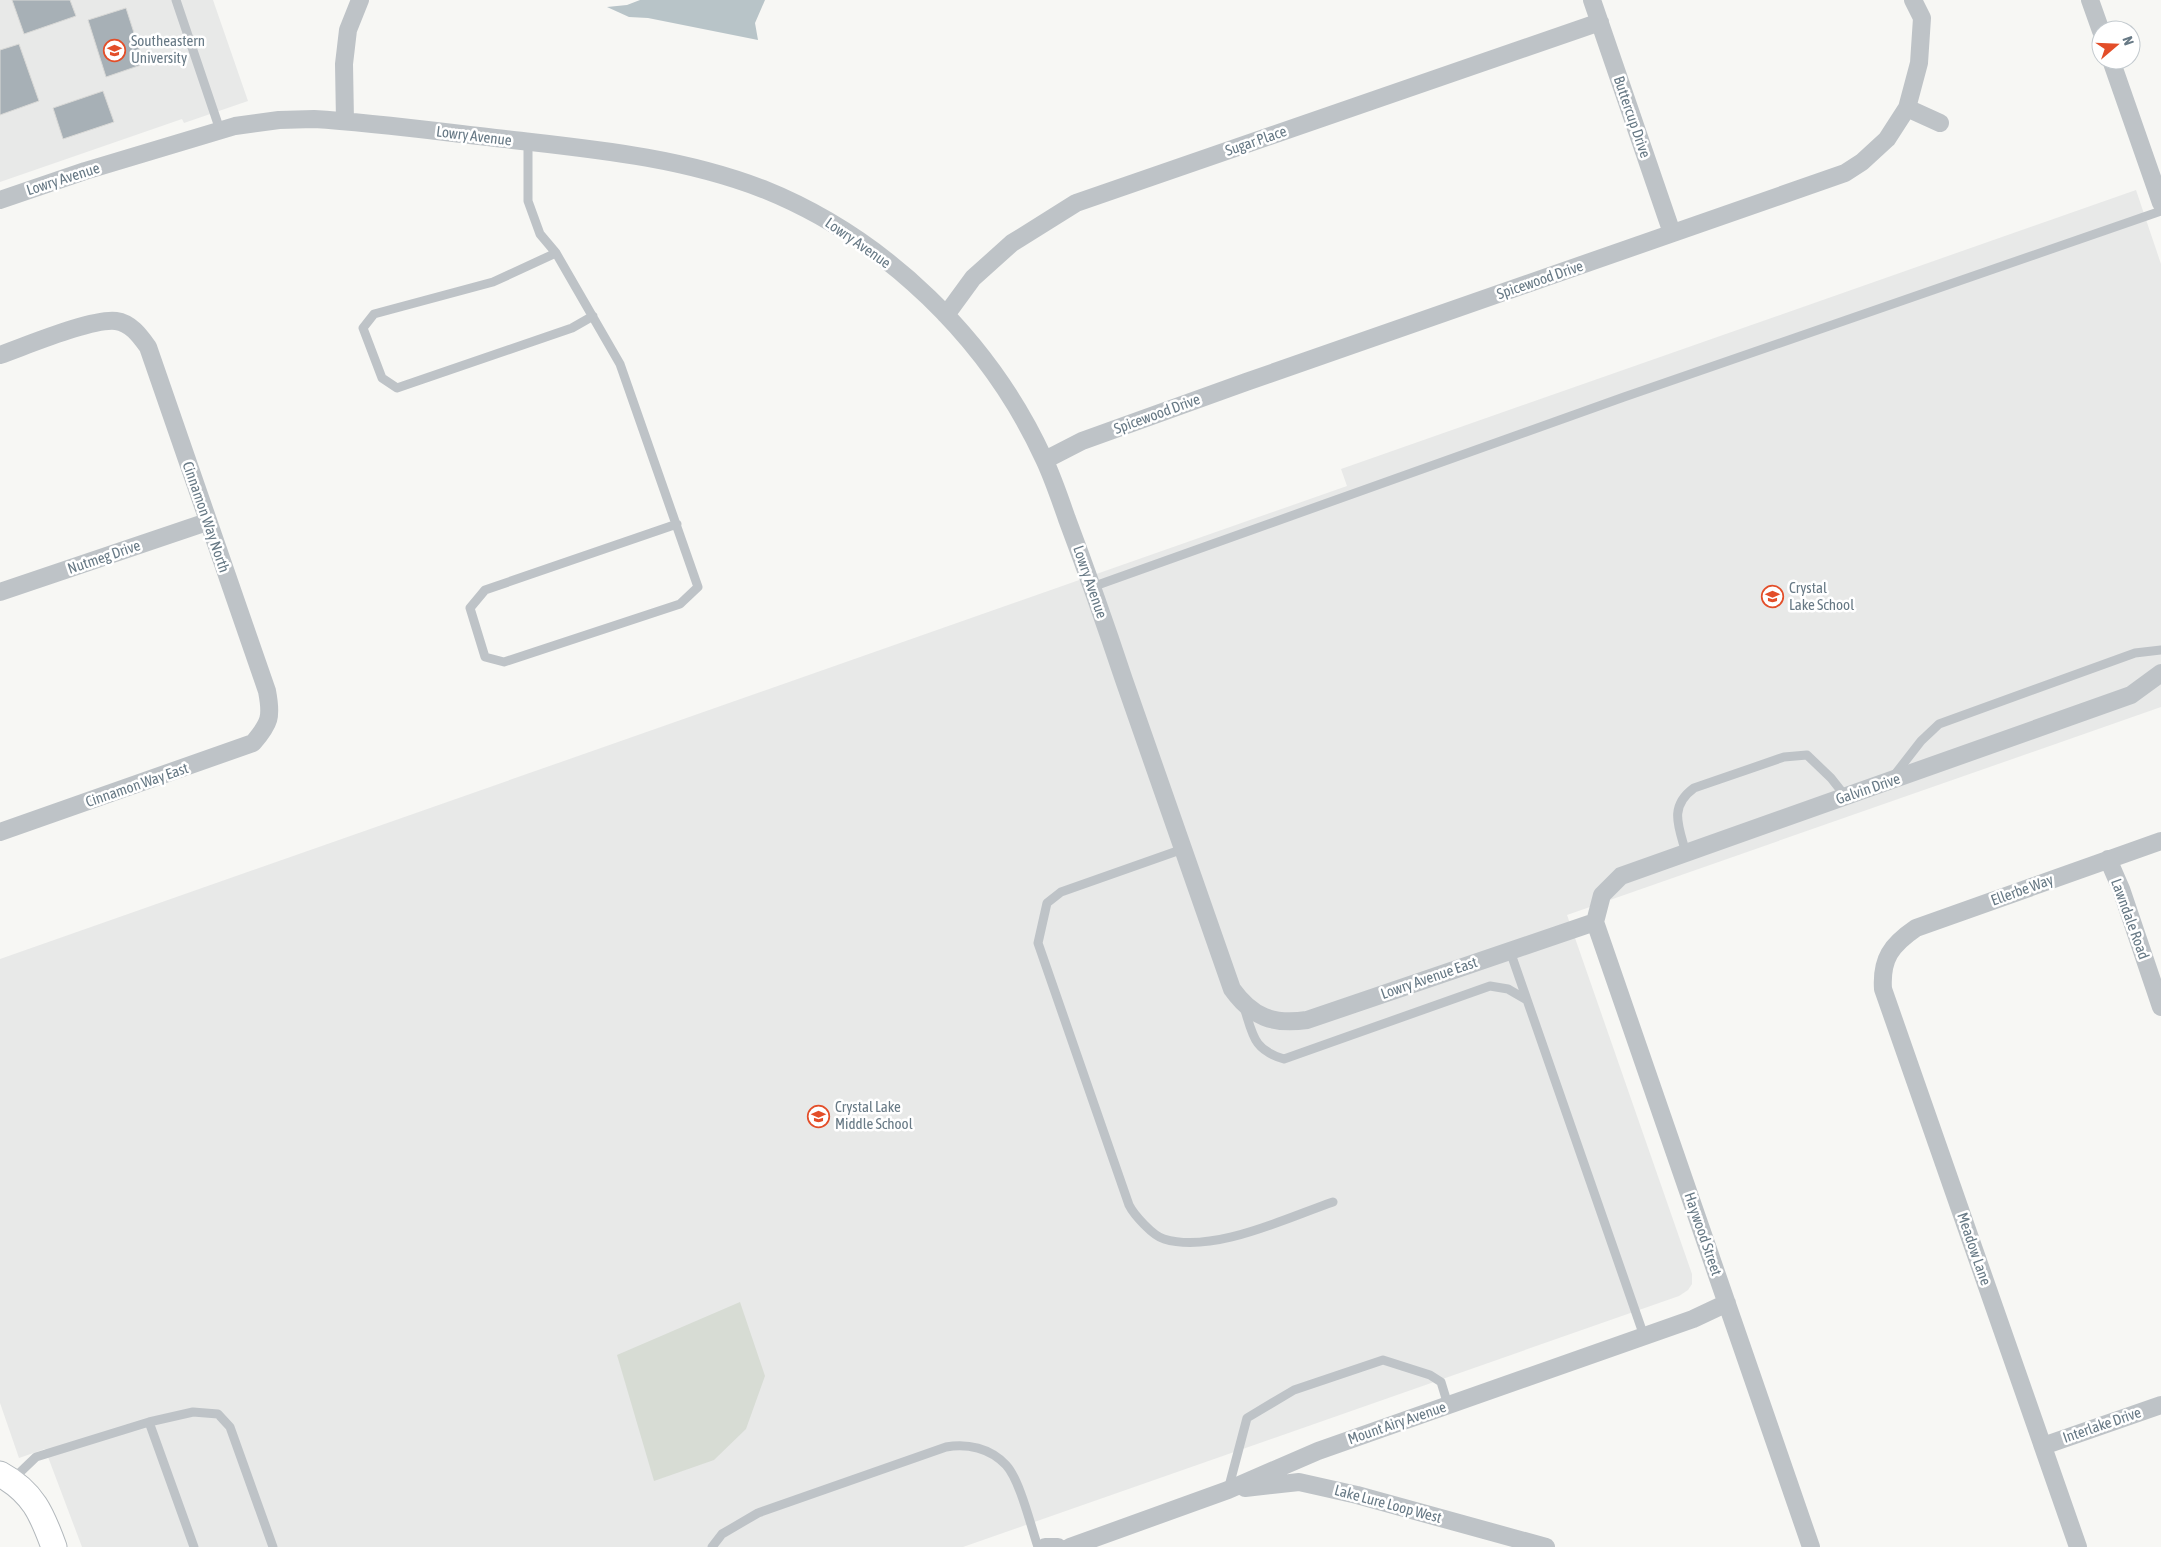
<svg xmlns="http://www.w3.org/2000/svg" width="2161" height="1547" font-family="'Asap Condensed',sans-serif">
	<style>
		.built { fill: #e8e9e8 }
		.green { fill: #d7dcd4 }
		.water { fill: #b8c4c8 }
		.building { fill: #a7b0b6; stroke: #d9d9d7 }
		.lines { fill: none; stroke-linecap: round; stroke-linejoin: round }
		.secondary-casing { stroke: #b1b7bb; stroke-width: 27 }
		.lane { stroke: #bec3c7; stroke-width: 9 }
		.street { stroke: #bec3c7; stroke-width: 18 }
		.secondary { stroke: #fff; stroke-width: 25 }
		.labels { text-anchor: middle; stroke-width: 5; stroke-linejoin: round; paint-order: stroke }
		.poi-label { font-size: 15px; fill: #677985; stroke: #fff; text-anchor: start }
		.street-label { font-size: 15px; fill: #677985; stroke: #fff }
	</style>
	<rect width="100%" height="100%" fill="#f7f7f4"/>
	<path class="built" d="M0 0H213L248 101 184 123 182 119 0 182Z
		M2136 190 2161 264V707L1567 915 1692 1274V1284L1688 1290 1679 1296 963 1547H82L45 1449 19 1458 0 1403V959L1347 486 1341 469Z"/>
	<path class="green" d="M740 1302 765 1376 746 1429 714 1460 654 1481 617 1355Z"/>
	<path class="water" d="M640 0H765L755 23 758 40 648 18 629 17 607 7 627 5Z"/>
	<path class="building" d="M12 0H70L76 16 24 34Z
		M126 8 144 64 106 77 88 20Z
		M19 44 39 101 0 115V50Z
		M103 91 114 122 63 139 53 108Z"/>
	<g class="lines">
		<defs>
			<path id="secondary" d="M0 1474C33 1492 42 1514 54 1547"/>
		</defs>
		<use href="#secondary" class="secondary-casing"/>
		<path class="lane" d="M176 0 220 130
			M528 142V201L540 234 556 253 620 364 698 587 680 604 504 662 485 657 470 608 485 590 677 524
			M556 253 493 282 374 314 363 328 382 378 397 388 572 328 593 316
			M1092 587 1624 397 2161 211
			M1893 777 1921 741 1939 724 2135 653 2161 650
			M1183 849 1061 892 1047 903 1038 943 1129 1205C1134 1215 1153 1236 1164 1239 1213 1254 1286 1218 1333 1202
			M1686 853C1679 827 1668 807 1694 788L1784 757 1807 755 1831 778 1846 797
			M1510 951 1644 1336
			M1244 1007C1253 1035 1253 1050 1284 1059L1490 986 1508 989 1527 1000
			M149 1422 194 1547
			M12 1480 36 1457 149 1422 193 1412 218 1414 230 1427 273 1547
			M1228 1490 1247 1418 1294 1390 1383 1360 1430 1375 1441 1382 1448 1405
			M712 1547 722 1534 758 1513 946 1447C967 1443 990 1448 1006 1465 1020 1480 1031 1527 1038 1547"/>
		<path class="street" d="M1592 0 1672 233
			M2090 0 2101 31
			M2111 60 2161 203
			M1907 108 1940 123
			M345 121 344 64 348 30 360 0
			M0 200 85 171 235 126 279 120 314 119C378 123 442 132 505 139 592 149 681 157 763 189 885 238 989 339 1044 459 1053 478 1060 499 1067 519 1087 572 1106 626 1124 680 1160 783 1196 886 1232 989 1252 1017 1273 1025 1307 1020L1595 922
			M946 315 973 278 1012 243 1076 203 1600 22
			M0 355C26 346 92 318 116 321 131 323 140 336 148 347L267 691C272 717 270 723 253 743L0 832
			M1045 460 1082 441 1246 382 1845 173 1862 162 1887 139 1907 108 1919 63 1922 18 1913 0
			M0 592 207 522
			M2108 859 2121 889 2161 1007
			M1595 922 1811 1547
			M1595 922 1602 895 1621 876 2131 695 2161 673
			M2043 1446 2161 1405
			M1245 1488 1299 1482 1357 1495 1546 1547
			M1045 1547H1058
			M1070 1547 1228 1490 1318 1451 1693 1319 1727 1303
			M2078 1547 1883 989C1881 959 1891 945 1916 928L2161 841"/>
		<use href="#secondary" class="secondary"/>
	</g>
	<defs>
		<symbol id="university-ring" viewBox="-11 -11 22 22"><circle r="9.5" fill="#fff" stroke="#e34e29" stroke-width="1.5"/><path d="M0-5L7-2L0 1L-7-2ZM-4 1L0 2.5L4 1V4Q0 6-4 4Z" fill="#e34e29"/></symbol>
		<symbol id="school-ring" viewBox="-11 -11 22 22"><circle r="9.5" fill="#fff" stroke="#e34e29" stroke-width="1.5"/><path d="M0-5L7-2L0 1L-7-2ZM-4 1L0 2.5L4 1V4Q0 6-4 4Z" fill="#e34e29"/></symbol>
	</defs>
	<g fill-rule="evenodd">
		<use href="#university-ring" x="102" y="38" width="25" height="25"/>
		<use href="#school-ring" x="1760" y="584" width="25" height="25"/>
		<use href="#school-ring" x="806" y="1104" width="25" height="25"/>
	</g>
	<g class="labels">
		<g class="poi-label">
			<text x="131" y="46">Southeastern<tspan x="131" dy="17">University</tspan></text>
			<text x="1789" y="593">Crystal<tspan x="1789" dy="17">Lake School</tspan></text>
			<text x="835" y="1112">Crystal Lake<tspan x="835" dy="17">Middle School</tspan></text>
		</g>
		<g class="street-label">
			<text transform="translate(1632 117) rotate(71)" y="5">Buttercup Drive</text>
			<text transform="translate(474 136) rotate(7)" y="5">Lowry Avenue</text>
			<text transform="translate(1256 141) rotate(-19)" y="5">Sugar Place</text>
			<text transform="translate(63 179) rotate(-18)" y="5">Lowry Avenue</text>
			<text transform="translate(858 243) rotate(35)" y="5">Lowry Avenue</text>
			<text transform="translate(1540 280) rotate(-19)" y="5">Spicewood Drive</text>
			<text transform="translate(1157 414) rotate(-20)" y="5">Spicewood Drive</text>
			<text transform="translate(206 517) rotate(71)" y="5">Cinnamon Way North</text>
			<text transform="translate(104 557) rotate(-19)" y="5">Nutmeg Drive</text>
			<text transform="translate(1090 582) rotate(71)" y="5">Lowry Avenue</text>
			<text transform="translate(137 785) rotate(-19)" y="5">Cinnamon Way East</text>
			<text transform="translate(1868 789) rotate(-19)" y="5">Galvin Drive</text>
			<text transform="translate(2022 890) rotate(-20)" y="5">Ellerbe Way</text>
			<text transform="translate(2130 919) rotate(70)" y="5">Lawndale Road</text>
			<text transform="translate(1429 978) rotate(-19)" y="5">Lowry Avenue East</text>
			<text transform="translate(1703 1234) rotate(71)" y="5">Haywood Street</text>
			<text transform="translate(1974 1249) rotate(71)" y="5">Meadow Lane</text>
			<text transform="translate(1397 1423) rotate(-19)" y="5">Mount Airy Avenue</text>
			<text transform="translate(2102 1425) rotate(-19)" y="5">Interlake Drive</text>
			<text transform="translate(1388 1504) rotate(15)" y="5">Lake Lure Loop West</text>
		</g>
	</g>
	<g transform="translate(2116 45) rotate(71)"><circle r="24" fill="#ffffff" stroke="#c2c9ce"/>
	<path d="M0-4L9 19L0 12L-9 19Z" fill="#e34e29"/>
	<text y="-8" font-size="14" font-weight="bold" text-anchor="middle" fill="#677985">N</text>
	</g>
</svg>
